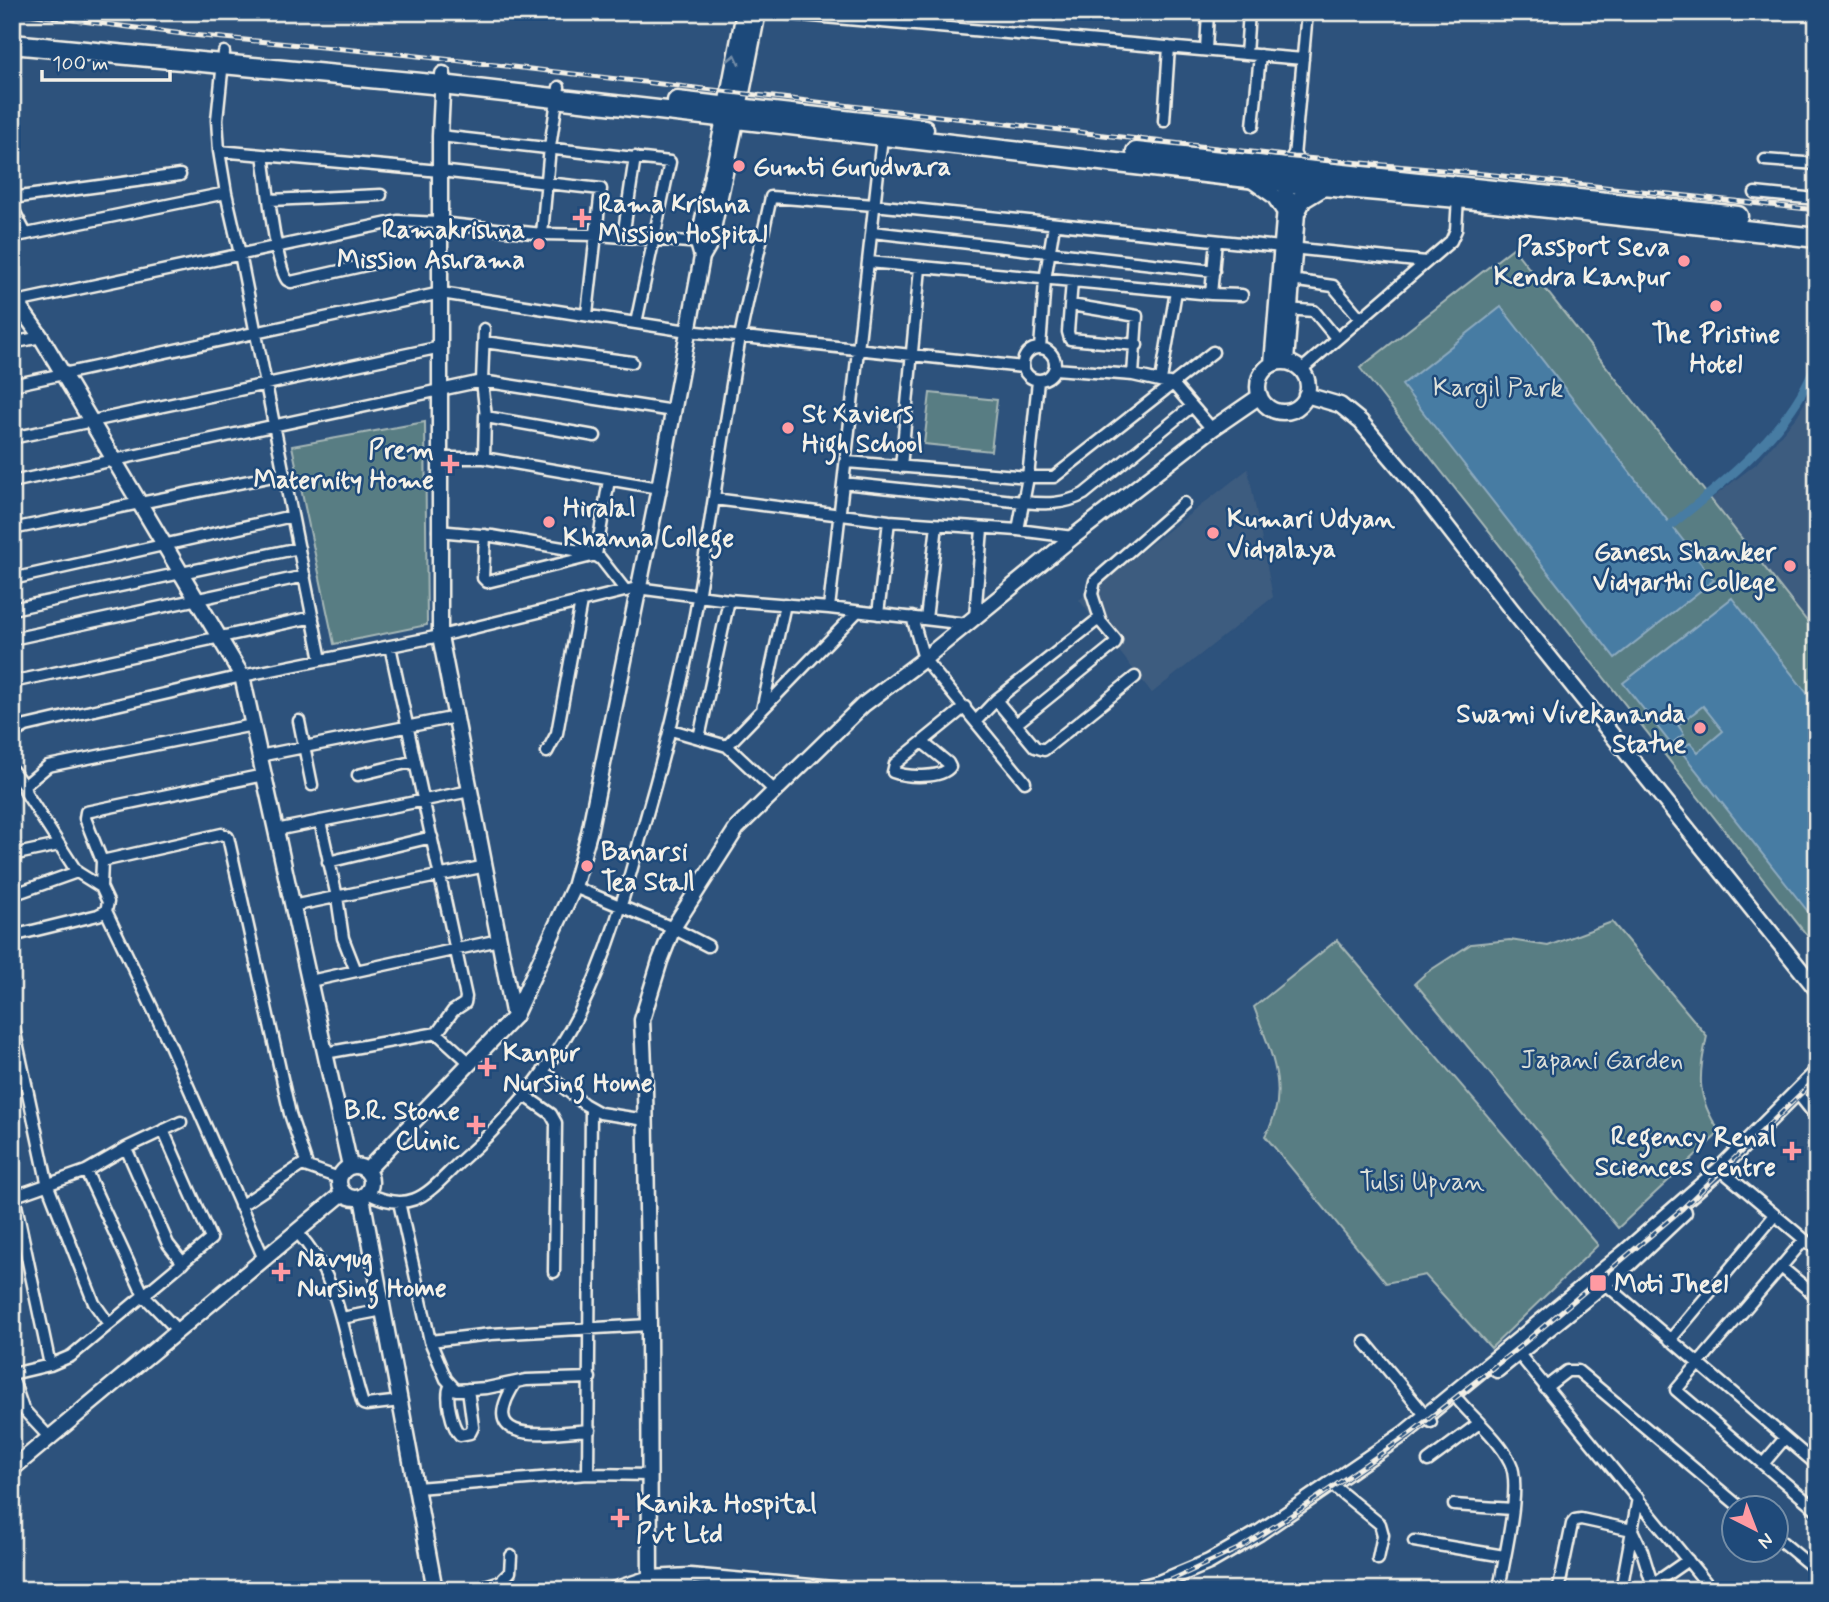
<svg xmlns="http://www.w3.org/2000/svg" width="1829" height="1602" font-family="Mynerve,sans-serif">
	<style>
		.built { fill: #3e5c7f }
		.green { fill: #597d83; stroke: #a6b7b6; stroke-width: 2 }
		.water { fill: #467ba3; stroke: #8caabf; stroke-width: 2 }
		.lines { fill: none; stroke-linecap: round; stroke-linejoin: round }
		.canal { stroke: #467ba3; stroke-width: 9 }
		.street-casing { stroke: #f4f1e8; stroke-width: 15 }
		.secondary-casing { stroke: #f4f1e8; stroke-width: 19 }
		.highway-casing { stroke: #f4f1e8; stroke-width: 23 }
		.street { stroke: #1f4a7a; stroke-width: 10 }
		.secondary { stroke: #1f4a7a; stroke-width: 14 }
		.highway { stroke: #1f4a7a; stroke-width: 18 }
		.rail-casing { stroke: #f4f1e8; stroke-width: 5 }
		.rail { stroke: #1f4a7a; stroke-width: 2.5; stroke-dasharray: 8; stroke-linecap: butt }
		.oneway { stroke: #748da6 }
		.poi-dot { fill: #ff9aa2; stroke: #1f4a7a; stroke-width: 2.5 }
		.labels { text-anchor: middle; stroke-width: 5; stroke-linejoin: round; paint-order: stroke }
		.poi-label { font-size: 26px; font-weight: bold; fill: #f4f1e8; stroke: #1f4a7a; text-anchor: start }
		.park-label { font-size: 26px; fill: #dde0d9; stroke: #1f4a7a }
	</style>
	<rect width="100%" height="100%" fill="#2d527c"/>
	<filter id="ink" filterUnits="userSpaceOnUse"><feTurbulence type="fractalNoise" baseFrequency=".0143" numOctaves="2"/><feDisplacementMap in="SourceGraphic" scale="14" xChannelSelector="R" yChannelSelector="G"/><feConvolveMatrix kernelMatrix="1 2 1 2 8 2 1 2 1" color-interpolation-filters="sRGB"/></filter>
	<g filter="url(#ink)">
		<path class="built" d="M1817 381V634L1711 499 1756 464 1797 416Z
			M1248 469 1273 597 1152 693 1079 600Z"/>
		<path class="green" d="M1513 248 1817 634V948L1360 368Z
			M930 393 997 400 991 451 924 444Z
			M425 422 427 625 334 644 292 446Z
			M1612 922 1707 1036C1699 1075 1695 1096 1720 1132L1618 1228 1415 983 1426 973 1471 944 1510 940 1548 946Z
			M1337 940 1598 1245 1491 1348 1425 1275 1386 1283 1265 1136C1292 1092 1270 1051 1254 1007Z"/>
		<path class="water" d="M1501 307 1714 580 1615 658 1402 385Z
			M1732 598 1817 706V923L1680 750 1690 743 1698 752 1723 731 1703 706 1678 725 1684 734 1671 744 1623 683Z"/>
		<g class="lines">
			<path class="canal" d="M1671 525C1725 482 1796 426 1817 359"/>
			<defs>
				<path id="street" d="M767 12 1303 59
					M1206 50 1208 12
					M224 52 217 120 219 151 226 193 240 254 321 660
					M1246 54 1249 12
					M1164 121 1169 47
					M1253 126 1260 55
					M440 136 670 162 636 323
					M219 151 440 171 601 189 587 314
					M263 155C267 180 275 264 287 280L291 282 375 263
					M1294 157 1307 12
					M1765 160 1817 164
					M1755 193 1817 199
					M12 198 180 175
					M270 200 381 195
					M12 207 26 234
					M872 232 1214 271
					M542 234 550 147 559 87
					M12 237 226 193
					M623 237 635 157
					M869 262 1211 294 1216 241
					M1291 280 1333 286 1361 319
					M1072 281 1068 332 1070 339 1137 345
					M1211 294 1242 295
					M16 302 398 221 440 223 542 234 597 235 702 243
					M1071 305 1137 316 1133 375
					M1285 309 1314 311 1337 339
					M484 329 482 381 486 417 595 436
					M484 342 632 362
					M12 343 41 337
					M1023 364a16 16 0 1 1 32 0a16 16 0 1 1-32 0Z
					M1040 348 1045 280 1054 225
					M1055 369 1133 375 1173 384 1212 429
					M1301 370 1451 241 1456 230 1458 198
					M1161 380 1176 291
					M12 385 441 293 688 331 1023 367
					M12 438 441 347
					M441 458H484L659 488
					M484 458 485 415
					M847 462 1028 477H1054L1213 352
					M901 467 920 268
					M12 482 482 381 673 411
					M843 483 1023 502C1045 504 1064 505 1084 494L1192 406
					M714 499 889 521 1018 530 1073 537
					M12 529 283 474
					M1018 530 1028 477 1038 381
					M438 531 492 536 592 553 601 559 626 591
					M485 535 483 578 487 582 596 555 609 480
					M12 579 292 516
					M829 608 882 137
					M12 609 299 548
					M878 614 889 521
					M912 617 924 659 1025 782
					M975 617 982 529
					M926 619 937 525
					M1101 622 1092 594 1095 581 1184 503
					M12 639 305 576
					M390 646 466 997 465 1003 453 1011 437 1033
					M12 682 313 617
					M762 710 785 604
					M299 721 312 785
					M976 721 996 700
					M1016 724 1115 644 1116 640 1101 622 1096 621 996 700 1035 747 1044 750 1135 677
					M671 730 727 746 774 790
					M12 734 26 726 242 676 440 636 637 588 729 600 829 608 967 624
					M699 738 729 600
					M922 742 948 763 950 767C941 779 906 777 893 772L895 764 965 707
					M727 746 856 613
					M547 752 557 733 581 602
					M259 756 456 717
					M12 770 24 786
					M358 775 415 761
					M320 821 337 897 343 938 356 971
					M276 830 470 791
					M12 855 59 845
					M102 861 222 834 228 837 290 1114 307 1165
					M328 862 432 837
					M101 887 77 872 26 793 24 786 48 766 253 725
					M574 887 673 928 708 946
					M12 895 77 872
					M292 906 486 866
					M106 911 170 1045 264 1259
					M12 936 98 915 106 911 108 902 101 887 102 861 85 818 86 812 264 775
					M310 981 499 940
					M12 1019 48 1186 94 1303 109 1324
					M325 1053 437 1033 471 1064
					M543 1071 584 1104 600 1113 646 1120
					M524 1095 551 1114 556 1123 554 1272
					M1802 1099 1817 1118
					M126 1148 168 1244 183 1263
					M86 1171 144 1296 178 1331
					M1726 1174 1817 1250
					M12 1186 50 1365
					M367 1193C416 1217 430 1189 464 1158 509 1118 550 1069 578 1015 609 954 627 887 645 821 667 745 686 670 699 592 713 507 725 422 740 337 749 291 761 244 771 197L874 205 1426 262
					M12 1197 86 1171 126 1148 181 1122
					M399 1202 430 1341 491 1334 649 1325
					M240 1206 302 1165 339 1178
					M297 1232C345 1285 342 1340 363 1404L366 1405 401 1401
					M1804 1240 1676 1390 1817 1510
					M1781 1267 1817 1297
					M1602 1281 1817 1465
					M342 1318 383 1310
					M1670 1340 1775 1215
					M430 1341 446 1379 456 1390 487 1388 526 1380 590 1378
					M1365 1342 1431 1422
					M1518 1353 1712 1590
					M12 1374 50 1365 71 1356 211 1239 163 1130
					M12 1377 23 1409 49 1437
					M516 1382C472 1449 552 1432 590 1430
					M450 1386C445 1397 452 1427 460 1435L470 1433 473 1427 468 1389
					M1545 1388 1567 1371H1578L1741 1508
					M1459 1401C1476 1421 1498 1438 1510 1462 1523 1486 1503 1561 1499 1590
					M1428 1461 1478 1424
					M1763 1464 1785 1438
					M588 1474 591 1108
					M417 1488 588 1474 651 1475
					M1337 1489 1380 1524 1383 1535 1378 1559
					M1454 1505 1512 1509
					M1776 1537 1817 1571
					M1414 1541 1504 1556
					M1652 1585 1688 1560
					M1499 1586 1523 1590
					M1559 1587 1572 1524 1575 1520 1581 1519 1632 1530 1642 1551 1654 1590
					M245 1590 247 1587
					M473 1590 501 1581
					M501 1590V1581L510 1572 511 1556
					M1621 1590 1638 1498"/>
				<path id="secondary" d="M443 74 440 136V636L514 1017
					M726 106 744 12
					M739 108 758 12
					M1250 179 1274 196 1284 211
					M702 257 698 243 724 119
					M12 296 41 337 91 421 242 676 350 1166
					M1286 362 1298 199
					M1258 387a25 25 0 1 1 50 0a25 25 0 1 1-50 0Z
					M1272 364 1287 183 1289 169 1294 157
					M1306 395 1340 405 1361 422 1417 488 1511 609 1817 990
					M339 1182a16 16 0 1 1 32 0a16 16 0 1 1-32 0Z
					M367 1170 514 1017 574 887 589 833 659 488 702 257 710 243 736 121
					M362 1197 435 1590
					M1497 1370 1631 1262 1684 1212
					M12 1469 343 1193
					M650 1589 649 1325 645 1088 642 1020 660 961 673 928 737 828 863 705 924 659 1073 537 1212 429 1260 396
					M613 1590 650 1578 690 1576 844 1590
					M1132 1590 1159 1583 1209 1562 1259 1533 1405 1433 1624 1253 1719 1170 1817 1072"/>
				<path id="highway" d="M12 44 442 85 1299 184 1458 198 1817 238
					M677 101 924 129
					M1136 152 1738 216
					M1297 209 1302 199 1325 185"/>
			</defs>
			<use href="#street" class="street-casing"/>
			<use href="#secondary" class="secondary-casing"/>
			<use href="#highway" class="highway-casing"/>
			<use href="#street" class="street"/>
			<use href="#secondary" class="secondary"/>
			<use href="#highway" class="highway"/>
			<defs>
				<path id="rail" d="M12 12 191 35 409 55 1294 157 1475 173 1817 210
					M1124 1590 1171 1580 1240 1548 1301 1509 1412 1432 1524 1343 1683 1208 1817 1078"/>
			</defs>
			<use href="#rail" class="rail-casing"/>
			<use href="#rail" class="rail"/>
		</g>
		<defs><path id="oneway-chevron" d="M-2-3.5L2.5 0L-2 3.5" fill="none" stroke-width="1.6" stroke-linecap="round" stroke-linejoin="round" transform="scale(1.75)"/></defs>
		<use class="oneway" href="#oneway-chevron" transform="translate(734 59) rotate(-77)"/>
	</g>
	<g class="poi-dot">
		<circle cx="739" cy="166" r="7"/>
		<path d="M578.5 207.5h7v7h7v7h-7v7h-7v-7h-7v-7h7z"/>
		<circle cx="539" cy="244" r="7"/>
		<circle cx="1684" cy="261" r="7"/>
		<circle cx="1716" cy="306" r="7"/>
		<circle cx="788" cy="428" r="7"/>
		<path d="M446.5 453.5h7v7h7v7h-7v7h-7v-7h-7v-7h7z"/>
		<circle cx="549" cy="522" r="7"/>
		<circle cx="1213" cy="533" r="7"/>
		<circle cx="1790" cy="566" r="7"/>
		<circle cx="1700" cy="728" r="7"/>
		<circle cx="587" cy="866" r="7"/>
		<path d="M483.5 1056.5h7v7h7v7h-7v7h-7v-7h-7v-7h7z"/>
		<path d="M472.5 1114.5h7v7h7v7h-7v7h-7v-7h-7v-7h7z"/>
		<path d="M1788.5 1140.5h7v7h7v7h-7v7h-7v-7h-7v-7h7z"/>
		<path d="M277.5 1261.5h7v7h7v7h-7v7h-7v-7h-7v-7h7z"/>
		<rect x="1589" y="1274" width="18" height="18" rx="3.5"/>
		<path d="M616.5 1507.5h7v7h7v7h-7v7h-7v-7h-7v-7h7z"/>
	</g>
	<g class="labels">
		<g class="poi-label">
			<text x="753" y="175">Gumti Gurudwara</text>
			<text x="598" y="212">Rama Krishna<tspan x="598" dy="30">Mission Hospital</tspan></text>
			<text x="525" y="238" text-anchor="end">Ramakrishna<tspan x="525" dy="30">Mission Ashrama</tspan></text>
			<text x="1670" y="255" text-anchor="end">Passport Seva<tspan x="1670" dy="30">Kendra Kanpur</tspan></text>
			<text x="1716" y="342" text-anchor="middle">The Pristine<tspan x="1716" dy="30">Hotel</tspan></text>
			<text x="802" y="422">St Xaviers<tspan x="802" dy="30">High School</tspan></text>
			<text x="434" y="458" text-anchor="end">Prem<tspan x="434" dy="30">Maternity Home</tspan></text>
			<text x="563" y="516">Hiralal<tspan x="563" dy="30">Khanna College</tspan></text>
			<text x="1227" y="527">Kumari Udyan<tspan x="1227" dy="30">Vidyalaya</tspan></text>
			<text x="1776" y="560" text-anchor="end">Ganesh Shanker<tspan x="1776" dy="30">Vidyarthi College</tspan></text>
			<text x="1686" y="722" text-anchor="end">Swami Vivekananda<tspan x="1686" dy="30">Statue</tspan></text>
			<text x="601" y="860">Banarsi<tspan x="601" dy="30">Tea Stall</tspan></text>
			<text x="503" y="1061">Kanpur<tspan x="503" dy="30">Nursing Home</tspan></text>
			<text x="460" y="1119" text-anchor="end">B.R. Stone<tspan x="460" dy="30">Clinic</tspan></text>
			<text x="1776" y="1145" text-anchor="end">Regency Renal<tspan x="1776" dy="30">Sciences Centre</tspan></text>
			<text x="297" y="1266">Navyug<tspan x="297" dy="30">Nursing Home</tspan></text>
			<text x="1614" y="1292">Moti Jheel</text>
			<text x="636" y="1512">Kanika Hospital<tspan x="636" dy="30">Pvt Ltd</tspan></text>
		</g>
		<g class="park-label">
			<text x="1498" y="396">Kargil Park</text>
			<text x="1602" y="1068">Japani Garden</text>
			<text x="1422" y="1190">Tulsi Upvan</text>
		</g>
	</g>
	<rect width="1829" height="1602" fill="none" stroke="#1f4a7a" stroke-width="42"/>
	<rect x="21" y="21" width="1787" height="1560" fill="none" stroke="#f4f1e8" stroke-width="2.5" filter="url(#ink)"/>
	<g transform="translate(1755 1529) rotate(138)"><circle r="33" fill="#1f4a7a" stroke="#748da6" stroke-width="2"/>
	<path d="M0-5L12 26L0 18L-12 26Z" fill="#ff9aa2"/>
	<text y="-10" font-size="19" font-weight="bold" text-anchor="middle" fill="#f4f1e8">N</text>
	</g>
	<path d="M42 70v10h128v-10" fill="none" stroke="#f4f1e8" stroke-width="3.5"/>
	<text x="52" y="70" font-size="21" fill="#f4f1e8" stroke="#1f4a7a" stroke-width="5" paint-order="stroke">100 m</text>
</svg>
